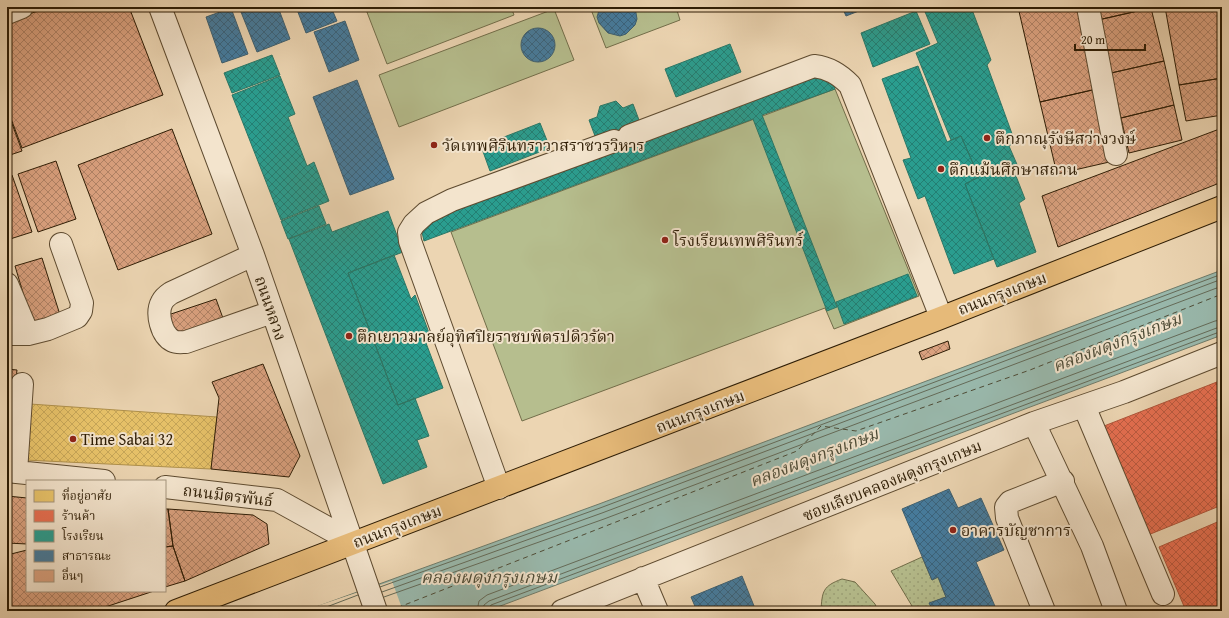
<svg xmlns="http://www.w3.org/2000/svg" width="1229" height="618" font-family="'Gentium Book Plus','Noto Serif Thai',serif">
	<style>
		.green { fill: #b6be8e; stroke: #726e4a }
		.garden { fill: url(#garden-dots); stroke: #726e4a }
		.water { fill: #99b9ad; stroke: #6e7b6a }
		.pier { fill: #ecd5b2 }
		.homes { fill: url(#homes-cross-hatch); stroke: #b1924c }
		.shops { fill: url(#shops-cross-hatch); stroke: #b0563a }
		.schools { fill: url(#schools-cross-hatch); stroke: #2b7766 }
		.public { fill: url(#public-cross-hatch); stroke: #3e5f6f }
		.lines { fill: none; stroke-linecap: round; stroke-linejoin: round }
		.shore { stroke: #646b59; stroke-width: 1 }
		.ferry { stroke: #4e4c37; stroke-width: 1; stroke-dasharray: 5 4; stroke-linecap: butt }
		.building { fill: url(#building-cross-hatch); stroke: #2e1d05 }
		.minor-casing { stroke: #5e4b30; stroke-width: 24 }
		.major-casing { stroke: #2e1d05; stroke-width: 24 }
		.minor { stroke: #f3e4cd; stroke-width: 22 }
		.major { stroke: #e6ba79; stroke-width: 22 }
		.poi-dot { fill: #8f2418; stroke: #f3e4cd; stroke-width: 1.5 }
		.labels { text-anchor: middle; stroke-width: 4; stroke-linejoin: round; paint-order: stroke }
		.poi-label { font-size: 16px; fill: #2e1d05; stroke: #f3e4cd; text-anchor: start }
		.street-label { font-size: 16px; fill: #2e1d05; stroke: #f3e4cd }
		.water-label { font-size: 17px; font-style: italic; fill: #4e4c37; stroke: #f3e4cd }
	</style>
	<defs>
		<pattern id="garden-dots" width="8" height="8" patternUnits="userSpaceOnUse"><rect width="8" height="8" fill="#b6be8e"/><path d="M2 2h.1M6 6h.1" fill="none" stroke="#9da379" stroke-width="1.8" stroke-linecap="round"/></pattern>
		<pattern id="homes-cross-hatch" width="8" height="8" patternUnits="userSpaceOnUse"><rect width="8" height="8" fill="#e9c46a"/><path d="M0 0l8 8M0 8l8-8" fill="none" stroke="#c8a85a"/></pattern>
		<pattern id="shops-cross-hatch" width="8" height="8" patternUnits="userSpaceOnUse"><rect width="8" height="8" fill="#e76f51"/><path d="M0 0l8 8M0 8l8-8" fill="none" stroke="#bc5b41"/></pattern>
		<pattern id="schools-cross-hatch" width="8" height="8" patternUnits="userSpaceOnUse"><rect width="8" height="8" fill="#2a9d8f"/><path d="M0 0l8 8M0 8l8-8" fill="none" stroke="#247f73"/></pattern>
		<pattern id="public-cross-hatch" width="8" height="8" patternUnits="userSpaceOnUse"><rect width="8" height="8" fill="#457b9d"/><path d="M0 0l8 8M0 8l8-8" fill="none" stroke="#3a647e"/></pattern>
		<pattern id="building-cross-hatch" width="8" height="8" patternUnits="userSpaceOnUse"><rect width="8" height="8" fill="#daa17f"/><path d="M0 0l8 8M0 8l8-8" fill="none" stroke="#b18366"/></pattern>
	</defs>
	<rect width="100%" height="100%" fill="#ecd5b2"/>
	<filter id="stains"><feTurbulence type="fractalNoise" baseFrequency=".005" numOctaves="4"/><feColorMatrix values="0 0 0 0 .2 0 0 0 0 .09 0 0 0 0 .02 0 0 0 .5 -.17"/></filter>
	<radialGradient id="worn" r=".72"><stop offset=".6" stop-color="#630" stop-opacity="0"/><stop offset="1" stop-color="#630" stop-opacity=".3"/></radialGradient>
	<path class="green" d="M365 7H511L514 15 387 64Z
		M590 7H676L680 20 606 48Z
		M554 9 574 60 399 127 379 75Z
		M835 89 919 296 834 329 825 308 522 421 451 232Z"/>
	<path class="garden" d="M922 557 932 580 938 577 946 597 930 603 933 611H915L891 571Z
		M842 579 855 582 875 604 878 611H821C822 591 823 586 842 579Z"/>
	<path class="water" d="M1222 270V335L487 611H305L599 504Z"/>
	<path class="pier" d="M392 581 403 611H318L317 606Z"/>
	<path class="homes" d="M30 404 217 417 211 469 25 460Z"/>
	<path class="shops" d="M1222 380V505L1148 535 1104 426Z
		M1222 520V604L1205 611H1186L1159 547Z"/>
	<path class="schools" d="M923 7H971L991 60 987 65 1015 142 1009 146 1019 169 1014 171 1025 199 1019 203 1036 252 997 267 965 184 979 177 961 136 951 140 916 53 938 43Z
		M916 11 930 44 873 67 861 33Z
		M730 44 741 72 676 97 665 69Z
		M272 55 280 75 232 93 224 73Z
		M918 66 947 142 961 136 979 177 965 184 994 259 954 274 925 196 918 199 903 160 911 158 882 79Z
		M814 71 829 75 835 89 762 115 837 307 827 311 753 119 424 241 422 232 438 212 615 145 618 152Z
		M280 76 295 114 288 117 307 166 314 162 329 201 281 220 232 95Z
		M616 101 623 108 633 104 639 120 630 124 627 130 633 146 618 152 612 136 603 133 595 136 589 120 597 117 600 106Z
		M540 123 550 148 490 171 481 146Z
		M319 206 326 224 288 239 281 221Z
		M388 211 403 252 348 273 398 405 415 398 429 436 417 440 427 467 383 484 289 239 329 224 332 232Z
		M394 255 411 299 415 295 429 333 423 335 443 388 398 405 348 273Z
		M908 274 917 296 844 324 836 302Z"/>
	<path class="public" d="M239 7H278L290 39 257 52Z
		M296 7H331L337 21 306 33Z
		M600 7H635L637 19 635 25 626 34 620 36 608 33 599 23 597 17Z
		M842 7H869L846 16Z
		M231 8 248 54 222 63 206 17Z
		M345 21 359 60 329 72 314 32Z
		M521 45a17 17 0 1 1 34 0a17 17 0 1 1-34 0Z
		M357 80 394 179 350 195 313 97Z
		M949 489 958 508 981 498 1004 550 976 562 997 611H933L929 603 946 597 938 577 932 580 902 509Z
		M742 576 756 611H697L691 597Z"/>
	<g class="lines">
		<path class="shore" d="M380 587 600 508 1222 274
			M382 592 602 513 1222 279
			M384 597 604 519 1222 286
			M316 611 358 595
			M477 611 479 601 487 595 1215 321 1222 320
			M483 611 484 605 489 601 1222 326
			M488 611 491 605 1222 331"/>
		<path class="ferry" d="M389 611 797 451 821 426 856 431 1030 370 1222 294"/>
	</g>
	<path class="building" d="M49 7H129L163 95 22 148 7 108V22Z
		M1018 7H1082L1101 88 1040 102Z
		M1095 7H1151V8L1098 20Z
		M1165 7H1221L1222 78 1179 85Z
		M1151 8 1164 61 1111 73 1098 20Z
		M1164 61 1174 105 1121 118 1111 73Z
		M1222 78V115L1186 121 1179 85Z
		M1101 88 1118 160 1057 174 1040 102Z
		M1174 105 1182 140 1129 153 1121 118Z
		M7 110 22 151 7 156Z
		M1222 128V182L1058 247 1042 196Z
		M172 129 212 234 118 270 78 165Z
		M56 161 76 219 38 232 18 174Z
		M12 175 32 232 7 240V176Z
		M42 258 61 318 33 326 15 266Z
		M216 299 224 321 175 337 168 315Z
		M948 341 950 349 922 360 919 352Z
		M263 364 300 456 289 477 211 469 219 398 212 382Z
		M7 369 17 370 13 401 7 400Z
		M7 496 27 498V544L7 543Z
		M165 509H168L173 546 165 547Z
		M168 509 253 515 267 524 269 544 185 581 173 546Z
		M173 546 185 581 165 587V547Z
		M27 550V591H154L93 611H7V555Z"/>
	<g class="lines">
		<defs>
			<path id="minor" d="M160 7 253 255 376 611
				M1088 7 1116 154
				M7 13 22 7
				M629 136 814 66C829 68 839 74 850 85L941 317
				M253 255 171 293C168 295 164 298 162 302 156 313 161 335 173 341 177 343 182 342 186 342L272 312
				M7 284 28 334
				M7 334H28L48 329 77 317 81 311 82 303 61 244
				M1084 406 1163 594
				M1034 423 1092 546 1116 611
				M7 471 104 481
				M16 472 22 384
				M165 487 277 500 353 542
				M499 488 410 241 409 232 414 224 426 213 452 200 614 141
				M643 578 657 611
				M562 611 1034 423 1124 392 1222 353
				M1044 611 1007 518 1006 507 1010 502 1063 481"/>
			<path id="major" d="M176 611 938 319 1222 207"/>
		</defs>
		<use href="#minor" class="minor-casing"/>
		<use href="#major" class="major-casing"/>
		<use href="#minor" class="minor"/>
		<use href="#major" class="major"/>
	</g>
	<g class="poi-dot">
		<circle cx="987" cy="138" r="4"/>
		<circle cx="434" cy="145" r="4"/>
		<circle cx="941" cy="169" r="4"/>
		<circle cx="665" cy="240" r="4"/>
		<circle cx="349" cy="336" r="4"/>
		<circle cx="73" cy="439" r="4"/>
		<circle cx="953" cy="530" r="4"/>
	</g>
	<g class="labels">
		<g class="poi-label">
			<text x="995" y="144">ตึกภาณุรังษีสว่างวงษ์</text>
			<text x="442" y="151">วัดเทพศิรินทราวาสราชวรวิหาร</text>
			<text x="949" y="175">ตึกแม้นศึกษาสถาน</text>
			<text x="673" y="246">โรงเรียนเทพศิรินทร์</text>
			<text x="357" y="342">ตึกเยาวมาลย์อุทิศปิยราชบพิตรปดิวรัดา</text>
			<text x="81" y="445">Time Sabai 32</text>
			<text x="961" y="536">อาคารบัญชาการ</text>
		</g>
		<g class="street-label">
			<text transform="translate(1002 293) rotate(-21)" y="6">ถนนกรุงเกษม</text>
			<text transform="translate(271 308) rotate(71)" y="6">ถนนหลวง</text>
			<text transform="translate(700 411) rotate(-21)" y="6">ถนนกรุงเกษม</text>
			<text transform="translate(892 480) rotate(-22)" y="6">ซอยเลียบคลองผดุงกรุงเกษม</text>
			<text transform="translate(228 495) rotate(7)" y="6">ถนนมิตรพันธ์</text>
			<text transform="translate(397 526) rotate(-21)" y="6">ถนนกรุงเกษม</text>
		</g>
		<g class="water-label">
			<text transform="translate(1117 342) rotate(-21)" y="6">คลองผดุงกรุงเกษม</text>
			<text transform="translate(814 457) rotate(-21)" y="6">คลองผดุงกรุงเกษม</text>
			<text x="489" y="583">คลองผดุงกรุงเกษม</text>
		</g>
	</g>
	<rect width="1229" height="618" fill="none" stroke="#ecd5b2" stroke-width="24"/>
	<rect x="8" y="8" width="1213" height="602" fill="none" stroke="#2e1d05" stroke-width="2"/>
	<rect x="12" y="12" width="1205" height="594" fill="none" stroke="#2e1d05"/>
	<rect x="26" y="480" width="140" height="112" fill="#f3e4cd" stroke="#a4947d"/>
	<rect x="34" y="490" width="20" height="12" fill="#e9c46a" stroke="#a4947d"/>
	<text x="62" y="500" font-size="12" fill="#2e1d05">ที่อยู่อาศัย</text>
	<rect x="34" y="510" width="20" height="12" fill="#e76f51" stroke="#a4947d"/>
	<text x="62" y="520" font-size="12" fill="#2e1d05">ร้านค้า</text>
	<rect x="34" y="530" width="20" height="12" fill="#2a9d8f" stroke="#a4947d"/>
	<text x="62" y="540" font-size="12" fill="#2e1d05">โรงเรียน</text>
	<rect x="34" y="550" width="20" height="12" fill="#457b9d" stroke="#a4947d"/>
	<text x="62" y="560" font-size="12" fill="#2e1d05">สาธารณะ</text>
	<rect x="34" y="570" width="20" height="12" fill="#daa17f" stroke="#a4947d"/>
	<text x="62" y="580" font-size="12" fill="#2e1d05">อื่นๆ</text>
	<path d="M1075 44v6h70v-6" fill="none" stroke="#2e1d05" stroke-width="2"/>
	<text x="1081" y="44" font-size="12" fill="#2e1d05" stroke="#f3e4cd" stroke-width="3" paint-order="stroke">20 m</text>
	<rect width="100%" height="100%" filter="url(#stains)"/>
	<rect width="100%" height="100%" fill="url(#worn)"/>
</svg>
